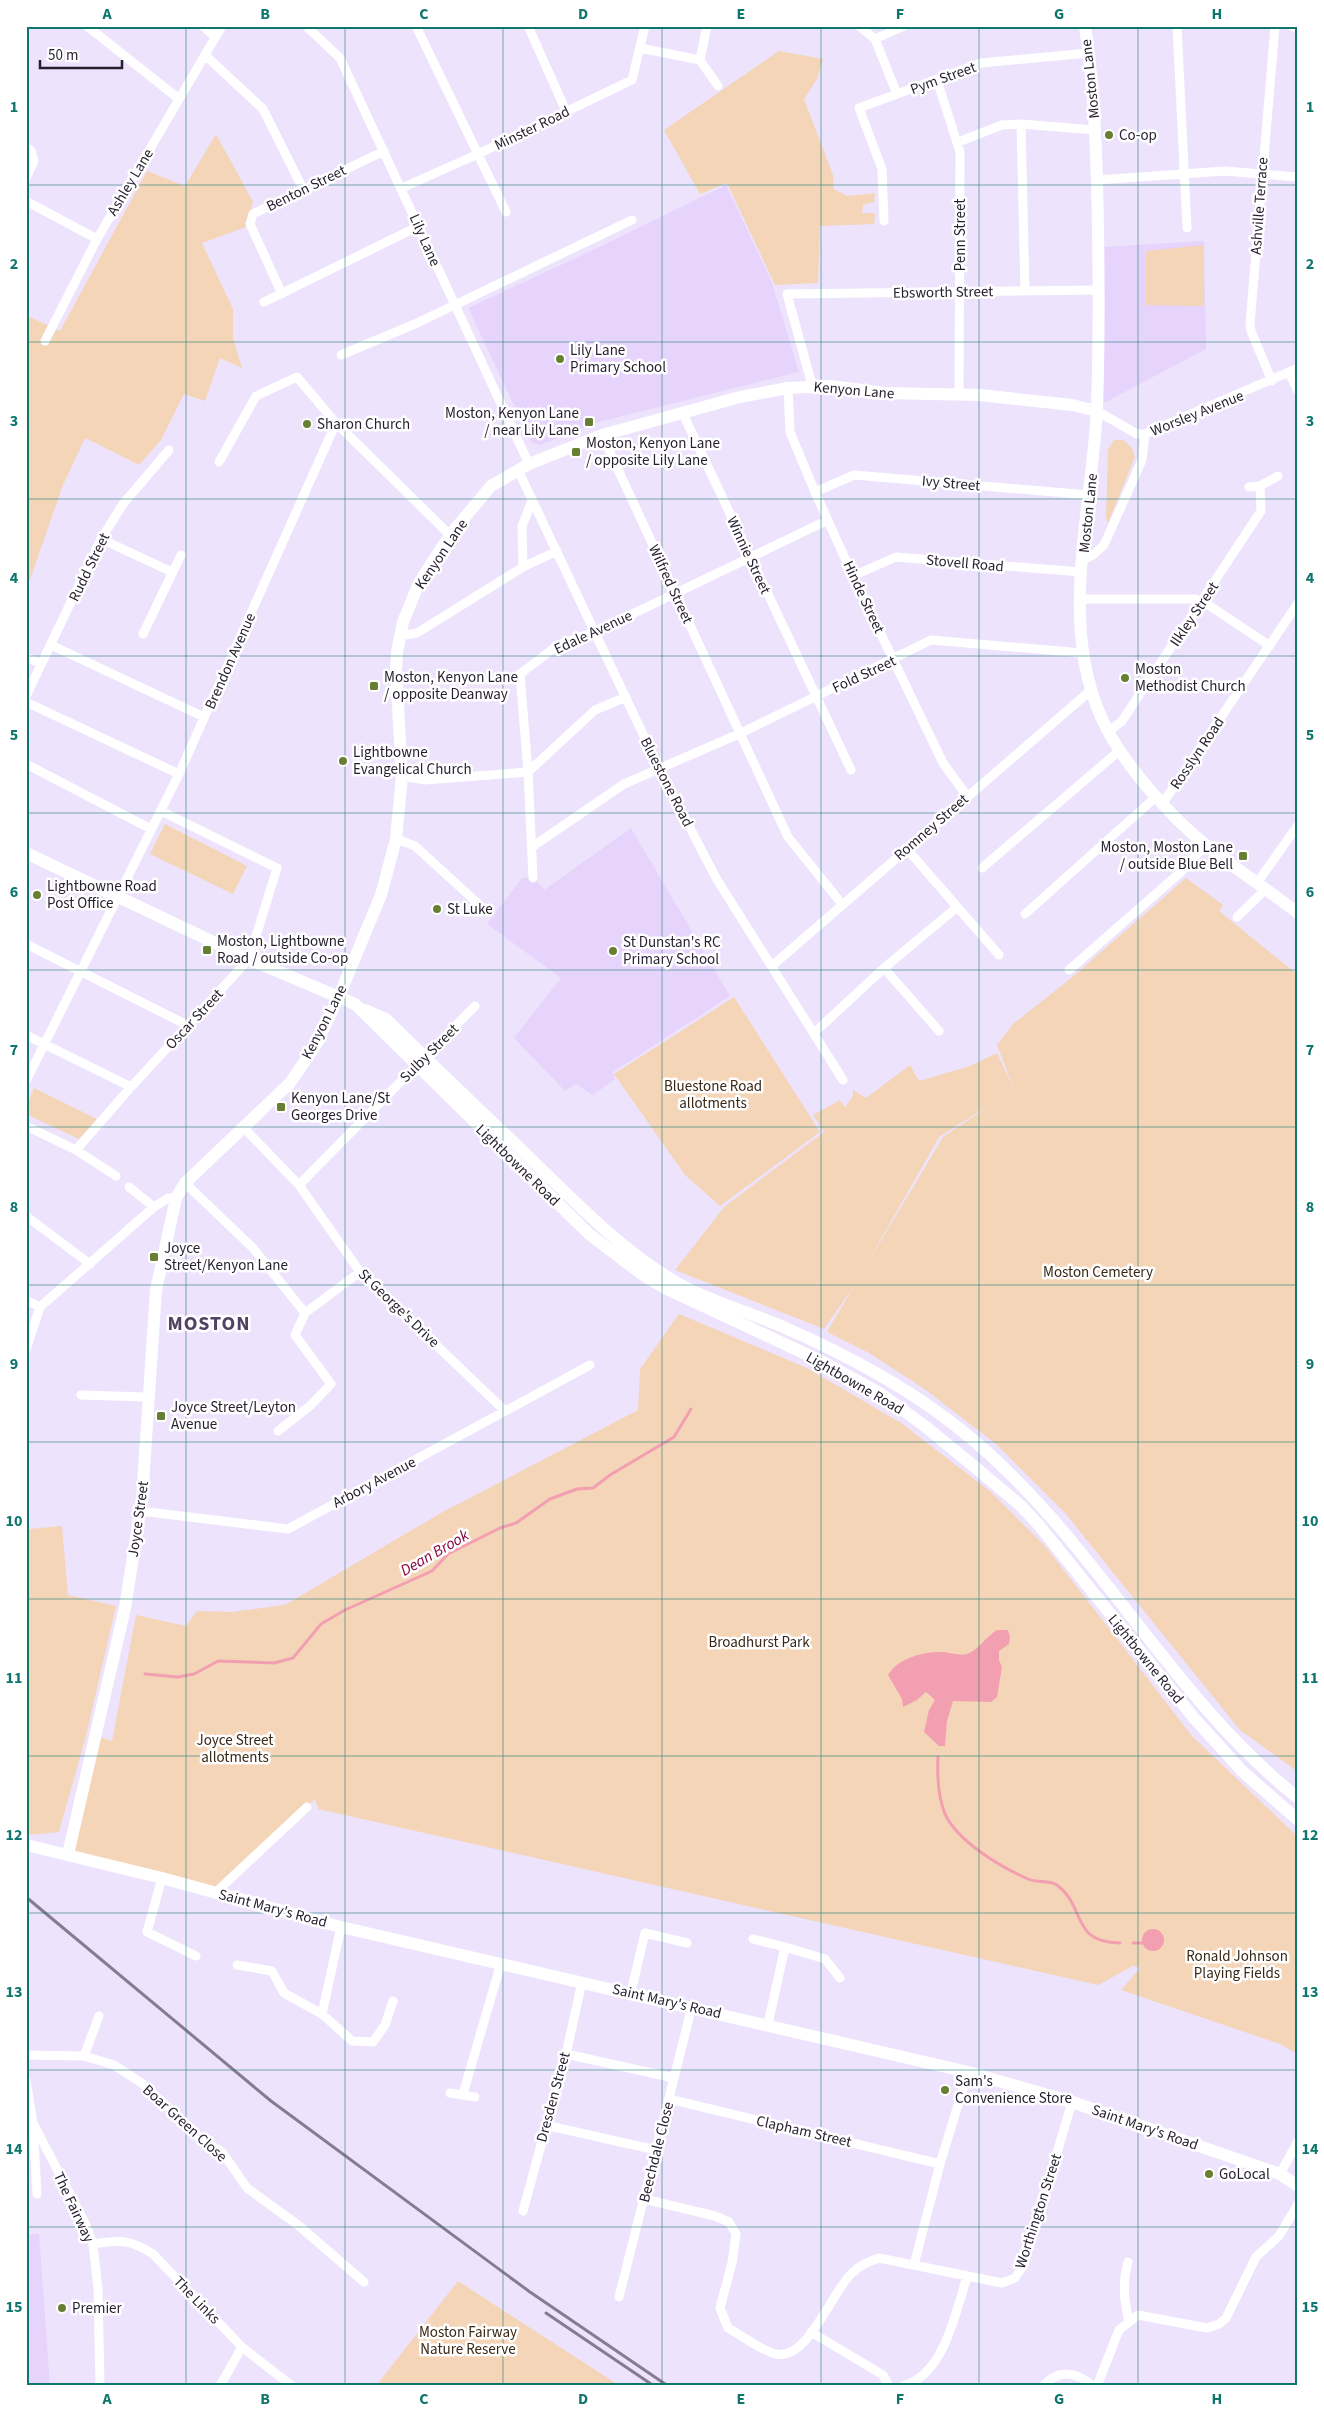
<svg xmlns="http://www.w3.org/2000/svg" width="1324" height="2412" font-family="'Source Sans 3',sans-serif">
	<style>
		.built { fill: #e6d4fc }
		.green { fill: #f4d5b8; fill-rule: evenodd }
		.water { fill: #f39fb2 }
		.lines { fill: none; stroke-linecap: round; stroke-linejoin: round }
		.stream { stroke: #f39fb2; stroke-width: 3 }
		.street { stroke: #fff; stroke-width: 9 }
		.secondary { stroke: #fff; stroke-width: 12 }
		.rail { stroke: #857c90; stroke-width: 3 }
		.grid { fill: none; stroke: #0f766e; stroke-width: 1; stroke-opacity: 0.55 }
		.poi-dot { fill: #667f33; stroke: #fff; stroke-width: 2 }
		.labels { text-anchor: middle; stroke-width: 5; stroke-linejoin: round; paint-order: stroke }
		.street-label { font-size: 15px; fill: #251e2d; stroke: #fff }
		.poi-label { font-size: 15px; fill: #251e2d; stroke: #fff; text-anchor: start }
		.park-label { font-size: 15px; fill: #3a2816; stroke: #fff }
		.water-label { font-size: 16px; font-style: italic; fill: #87043c; stroke: #fff }
		.district-label { font-size: 20px; font-weight: bold; letter-spacing: 1px; fill: #514163; stroke: #fff }
		.neatline { fill: none; stroke: #0f766e; stroke-width: 2 }
		.grid-label { font-size: 16px; text-anchor: middle; font-weight: bold; fill: #0f766e }
	</style>
	<rect width="100%" height="100%" fill="#eee3fc"/>
	<path class="built" d="M726 185 771 280 799 372 599 422 540 445 532 443 468 308 589 252Z
		M1204 241 1206 349 1100 405 1103 247Z
		M631 828 730 996 613 1072 615 1079 593 1095 576 1084 565 1091 514 1038 561 978 487 924 522 878H534L544 890Z
		M39 2234 50 2386H26V2235Z"/>
	<path class="green" d="M779 51 823 59 817 79 804 99 833 175 834 189 847 196 875 193 874 202 863 205 862 213H875L874 224 820 226 818 283 775 285 727 183 700 194 664 130Z
		M216 134 253 202 246 227 202 243 233 309V338L242 368 220 358 205 401 184 394 161 440 139 465 85 438 63 485 26 591V315L60 331 147 171 185 186Z
		M1204 245V306L1145 305 1146 251Z
		M1114 440H1123L1132 448 1135 457 1108 523 1106 519 1108 450Z
		M165 824 247 866 233 894 150 854Z
		M1186 878 1223 905 1219 911 1298 975V1772L1240 1730 1065 1513 996 1444 926 1390 869 1353 827 1332 854 1286 824 1329 675 1270 724 1207 824 1132 813 1115 840 1100 845 1107 853 1096V1090L866 1098 910 1065 919 1081 970 1066 997 1053 1014 1089 997 1045 1013 1024 1070 979ZM996 1101 943 1137 861 1274 939 1137Z
		M734 997 820 1132 720 1206 685 1175 614 1074Z
		M34 1088 97 1119 79 1139 26 1114V1107Z
		M679 1314 807 1368 901 1423 991 1492 1046 1547 1192 1736 1298 1837V2054L1280 2044 1121 1990 1140 1968 1133 1966 1098 1985 318 1809 315 1799 215 1893 68 1854 96 1736 112 1741 136 1615 186 1626 197 1611 232 1612 285 1605 439 1514 638 1410 640 1369Z
		M26 1521 29 1529 62 1526 68 1595 116 1606 86 1736 59 1832 30 1835 26 1834Z
		M458 2281 620 2386H376Z"/>
	<path class="water" d="M997 1630H1008L1010 1637 1009 1644 999 1651V1660L1002 1667 997 1697 991 1702 953 1701 947 1721 945 1746H939L924 1732 929 1710 935 1700 926 1692 917 1700 903 1707 902 1699 888 1675C898 1658 924 1651 944 1652 951 1653 960 1656 967 1654 979 1650 985 1637 997 1630Z
		M1142 1940a11 11 0 1 1 22 0a11 11 0 1 1-22 0Z"/>
	<g class="lines">
		<path class="stream" d="M145 1674 178 1677 194 1674 218 1661 274 1663 293 1658 321 1624 345 1610 432 1571 448 1554 500 1528 516 1523 550 1499 577 1489 593 1488 610 1475 674 1437 691 1409
			M938 1757C937 1776 938 1796 945 1814 958 1842 1001 1867 1028 1879 1037 1883 1050 1880 1057 1885 1087 1908 1070 1942 1120 1943
			M1133 1943H1142"/>
		<path class="street" d="M87 26 179 99
			M203 26 215 37
			M306 26 340 58 529 464
			M416 26 506 212
			M528 26 566 111
			M859 26 875 39 897 94
			M1177 26 1187 228
			M1292 26 1298 29
			M875 39 904 26
			M640 48 700 60 718 86
			M205 55 263 109 303 189
			M700 60 707 26
			M937 80 960 152 959 394
			M1021 124 1025 291
			M958 142 1002 125 1021 124 1095 130
			M26 147 31 151 34 161 26 178
			M1097 180 1225 171 1298 177
			M402 188 478 154 632 80 645 26
			M26 201 97 239
			M884 221 882 169 859 108 981 63 1089 53
			M282 294 250 224 253 214 384 151
			M264 302 419 226
			M45 341 97 239 222 26
			M341 355 415 324 632 220
			M1289 373 1298 391
			M1272 381 1251 331 1250 324 1275 26
			M812 385 787 294 1099 290
			M788 388 790 432 815 492 853 576 943 763 967 796
			M1097 411 1137 434H1145L1298 368
			M683 414 851 770
			M602 435 788 837 842 904
			M219 462 256 396 297 377 336 423 450 535
			M518 470 659 768 716 878 843 1080
			M1249 487 1260 486 1278 476
			M815 492 854 475 1090 495
			M101 539 172 572
			M1083 560 1093 555 1104 545 1142 460 1145 434
			M523 567 522 526 532 501
			M853 576 896 557 1081 572
			M1080 599H1196L1210 606 1270 646
			M143 634 181 555
			M399 636 417 633 523 567 557 551
			M51 645 204 717
			M26 657 41 664
			M26 696 101 539 123 504 169 450
			M26 702 179 774
			M1108 732 1122 721 1261 511 1260 486
			M26 764 151 829
			M402 776 425 780 528 772 595 710 626 697
			M1163 803 1298 603
			M396 839 415 846 486 911
			M532 847 624 784 741 733 931 640 1082 653
			M906 848 999 955
			M982 868 1119 751
			M533 878 528 772 520 674 558 645 595 632 828 520
			M1257 883 1298 825
			M1025 914 1157 796
			M1237 917 1266 889
			M26 944 189 1026
			M773 965 1090 691
			M884 968 939 1031
			M1069 970 1182 871 1205 845
			M815 1032 884 968 956 908
			M26 1035 131 1087
			M26 1081 179 774 336 423
			M26 1126 76 1150 116 1176
			M244 1128 299 1185 360 1272 505 1411
			M76 1150 131 1087 249 959 277 868 161 811
			M185 1183 253 1248 305 1313
			M299 1185 475 1006
			M129 1187 154 1207
			M26 1216 90 1264
			M26 1300 40 1307
			M26 1349 40 1307 154 1207 168 1198H176
			M81 1395 147 1397
			M278 1431 311 1405 331 1384 295 1335 305 1313 360 1272
			M140 1511 288 1529 590 1365
			M162 1878 147 1932 196 1956
			M215 1893 307 1807
			M753 1939 785 1947
			M237 1965 272 1971 284 1993 322 2014 352 2041 373 2042 385 2025 393 2001
			M631 1992 645 1933 687 1943
			M322 2014 341 1927
			M768 2024 785 1947 825 1959 840 1978
			M566 2054 674 2078
			M26 2055 84 2056 114 2065 143 2084 200 2138 222 2152 247 2188 298 2225 364 2282
			M84 2056 99 2016
			M26 2081 33 2123 37 2194
			M450 2093 475 2097
			M463 2094 501 1963
			M669 2099 940 2164
			M33 2123 86 2225 93 2244 98 2289 100 2386
			M545 2125 656 2150
			M1280 2174 1298 2141
			M644 2199 715 2216 729 2222 736 2234 732 2263 720 2308 728 2328C741 2335 762 2351 776 2354 808 2361 832 2291 852 2273 860 2265 868 2262 879 2258L1002 2283 1015 2278 1024 2264 1072 2102
			M523 2211 566 2054 582 1982
			M93 2244C120 2240 130 2239 153 2254L242 2347 292 2386
			M1128 2262C1122 2283 1124 2300 1129 2321
			M914 2265 940 2164 968 2072
			M619 2297 692 2006
			M811 2332 883 2375 889 2386
			M220 2386 242 2347
			M903 2386C945 2374 955 2313 967 2277
			M1043 2386C1059 2368 1076 2372 1093 2386
			M1097 2386 1119 2330 1138 2315 1207 2328 1219 2324 1226 2318 1256 2257 1279 2236 1298 2204"/>
		<path class="secondary" d="M1085 26C1095 95 1097 162 1098 232 1099 290 1099 349 1097 408 1092 514 1055 633 1108 731 1128 769 1173 819 1207 846 1236 869 1268 890 1298 913
			M26 853 249 959 355 1004 589 1234 643 1275 665 1288 823 1362 881 1394 926 1427 970 1463 1020 1505 1038 1524 1194 1718 1243 1772 1298 1820
			M365 1010 386 1019C435 1068 485 1115 535 1163 577 1204 619 1247 669 1278 704 1300 744 1310 781 1326 843 1353 908 1387 961 1430 1093 1535 1166 1693 1298 1798
			M26 1845 162 1878 341 1927 968 2072 1072 2102 1280 2174 1298 2186
			M68 1854 125 1608 142 1499 156 1290 176 1198 185 1183 290 1083 317 1043 339 996 381 895 396 839 402 776 396 670 397 652 403 622 419 583 450 535 491 486 529 464 602 435 740 397 788 388 831 386 884 393 980 395 1072 405 1097 411"/>
		<path class="rail" d="M26 1897 271 2101 530 2292 668 2386
			M546 2313 654 2386"/>
	</g>
	<path class="grid" d="M186 26V2386M345 26V2386M503 26V2386M662 26V2386M821 26V2386M979 26V2386M1138 26V2386M26 185H1298M26 342H1298M26 499H1298M26 656H1298M26 813H1298M26 970H1298M26 1127H1298M26 1285H1298M26 1442H1298M26 1599H1298M26 1756H1298M26 1913H1298M26 2070H1298M26 2227H1298"/>
	<g class="poi-dot">
		<circle cx="1109" cy="135" r="5"/>
		<circle cx="560" cy="359" r="5"/>
		<rect x="584" y="417" width="10" height="10" rx="2.5"/>
		<circle cx="307" cy="424" r="5"/>
		<rect x="571" y="447" width="10" height="10" rx="2.5"/>
		<circle cx="1125" cy="678" r="5"/>
		<rect x="369" y="681" width="10" height="10" rx="2.5"/>
		<circle cx="343" cy="761" r="5"/>
		<rect x="1238" y="851" width="10" height="10" rx="2.5"/>
		<circle cx="37" cy="895" r="5"/>
		<circle cx="437" cy="909" r="5"/>
		<rect x="202" y="945" width="10" height="10" rx="2.5"/>
		<circle cx="613" cy="951" r="5"/>
		<rect x="276" y="1102" width="10" height="10" rx="2.5"/>
		<rect x="149" y="1252" width="10" height="10" rx="2.5"/>
		<rect x="156" y="1411" width="10" height="10" rx="2.5"/>
		<circle cx="945" cy="2090" r="5"/>
		<circle cx="1209" cy="2174" r="5"/>
		<circle cx="62" cy="2308" r="5"/>
	</g>
	<g class="labels">
		<g class="street-label">
			<text transform="translate(943 78) rotate(-20)" y="5">Pym Street</text>
			<text transform="translate(1090 79) rotate(-96)" y="5">Moston Lane</text>
			<text transform="translate(532 128) rotate(-26)" y="5">Minster Road</text>
			<text transform="translate(130 182) rotate(-59)" y="5">Ashley Lane</text>
			<text transform="translate(306 188) rotate(-26)" y="5">Benton Street</text>
			<text transform="translate(1259 206) rotate(-86)" y="5">Ashville Terrace</text>
			<text transform="translate(960 235) rotate(-90)" y="5">Penn Street</text>
			<text transform="translate(425 240) rotate(66)" y="5">Lily Lane</text>
			<text transform="translate(943 292) rotate(-1)" y="5">Ebsworth Street</text>
			<text transform="translate(854 390) rotate(5)" y="5">Kenyon Lane</text>
			<text transform="translate(1197 413) rotate(-22)" y="5">Worsley Avenue</text>
			<text transform="translate(951 483) rotate(5)" y="5">Ivy Street</text>
			<text transform="translate(1088 513) rotate(-84)" y="5">Moston Lane</text>
			<text transform="translate(441 554) rotate(-56)" y="5">Kenyon Lane</text>
			<text transform="translate(749 555) rotate(65)" y="5">Winnie Street</text>
			<text transform="translate(965 563) rotate(5)" y="5">Stovell Road</text>
			<text transform="translate(89 567) rotate(-64)" y="5">Rudd Street</text>
			<text transform="translate(671 584) rotate(65)" y="5">Wilfred Street</text>
			<text transform="translate(864 597) rotate(65)" y="5">Hinde Street</text>
			<text transform="translate(1194 614) rotate(-56)" y="5">Ilkley Street</text>
			<text transform="translate(593 632) rotate(-25)" y="5">Edale Avenue</text>
			<text transform="translate(230 661) rotate(-66)" y="5">Brendon Avenue</text>
			<text transform="translate(864 674) rotate(-25)" y="5">Fold Street</text>
			<text transform="translate(1197 753) rotate(-56)" y="5">Rosslyn Road</text>
			<text transform="translate(667 782) rotate(63)" y="5">Bluestone Road</text>
			<text transform="translate(931 827) rotate(-41)" y="5">Romney Street</text>
			<text transform="translate(194 1019) rotate(-47)" y="5">Oscar Street</text>
			<text transform="translate(324 1022) rotate(-63)" y="5">Kenyon Lane</text>
			<text transform="translate(429 1053) rotate(-45)" y="5">Sulby Street</text>
			<text transform="translate(518 1165) rotate(44)" y="5">Lightbowne Road</text>
			<text transform="translate(399 1308) rotate(44)" y="5">St George's Drive</text>
			<text transform="translate(855 1383) rotate(30)" y="5">Lightbowne Road</text>
			<text transform="translate(374 1482) rotate(-28)" y="5">Arbory Avenue</text>
			<text transform="translate(138 1519) rotate(-82)" y="5">Joyce Street</text>
			<text transform="translate(1146 1659) rotate(51)" y="5">Lightbowne Road</text>
			<text transform="translate(273 1908) rotate(15)" y="5">Saint Mary's Road</text>
			<text transform="translate(667 2001) rotate(13)" y="5">Saint Mary's Road</text>
			<text transform="translate(553 2097) rotate(-75)" y="5">Dresden Street</text>
			<text transform="translate(185 2123) rotate(42)" y="5">Boar Green Close</text>
			<text transform="translate(1145 2127) rotate(19)" y="5">Saint Mary's Road</text>
			<text transform="translate(804 2131) rotate(13)" y="5">Clapham Street</text>
			<text transform="translate(656 2152) rotate(-76)" y="5">Beechdale Close</text>
			<text transform="translate(74 2207) rotate(65)" y="5">The Fairway</text>
			<text transform="translate(1038 2211) rotate(-72)" y="5">Worthington Street</text>
			<text transform="translate(197 2300) rotate(46)" y="5">The Links</text>
		</g>
		<g class="poi-label">
			<text x="1119" y="140">Co-op</text>
			<text x="570" y="355">Lily Lane<tspan x="570" dy="17">Primary School</tspan></text>
			<text x="579" y="418" text-anchor="end">Moston, Kenyon Lane<tspan x="579" dy="17">/ near Lily Lane</tspan></text>
			<text x="317" y="429">Sharon Church</text>
			<text x="586" y="448">Moston, Kenyon Lane<tspan x="586" dy="17">/ opposite Lily Lane</tspan></text>
			<text x="1135" y="674">Moston<tspan x="1135" dy="17">Methodist Church</tspan></text>
			<text x="384" y="682">Moston, Kenyon Lane<tspan x="384" dy="17">/ opposite Deanway</tspan></text>
			<text x="353" y="757">Lightbowne<tspan x="353" dy="17">Evangelical Church</tspan></text>
			<text x="1233" y="852" text-anchor="end">Moston, Moston Lane<tspan x="1233" dy="17">/ outside Blue Bell</tspan></text>
			<text x="47" y="891">Lightbowne Road<tspan x="47" dy="17">Post Office</tspan></text>
			<text x="447" y="914">St Luke</text>
			<text x="217" y="946">Moston, Lightbowne<tspan x="217" dy="17">Road / outside Co-op</tspan></text>
			<text x="623" y="947">St Dunstan's RC<tspan x="623" dy="17">Primary School</tspan></text>
			<text x="291" y="1103">Kenyon Lane/St<tspan x="291" dy="17">Georges Drive</tspan></text>
			<text x="164" y="1253">Joyce<tspan x="164" dy="17">Street/Kenyon Lane</tspan></text>
			<text x="171" y="1412">Joyce Street/Leyton<tspan x="171" dy="17">Avenue</tspan></text>
			<text x="955" y="2086">Sam's<tspan x="955" dy="17">Convenience Store</tspan></text>
			<text x="1219" y="2179">GoLocal</text>
			<text x="72" y="2313">Premier</text>
		</g>
		<g class="park-label">
			<text x="713" y="1091">Bluestone Road<tspan x="713" dy="17">allotments</tspan></text>
			<text x="1098" y="1277">Moston Cemetery</text>
			<text x="759" y="1647">Broadhurst Park</text>
			<text x="235" y="1745">Joyce Street<tspan x="235" dy="17">allotments</tspan></text>
			<text x="1237" y="1961">Ronald Johnson<tspan x="1237" dy="17">Playing Fields</tspan></text>
			<text x="468" y="2337">Moston Fairway<tspan x="468" dy="17">Nature Reserve</tspan></text>
		</g>
		<g class="water-label">
			<text transform="translate(434 1552) rotate(-30)" y="6">Dean Brook</text>
		</g>
		<g class="district-label">
			<text x="209" y="1330">MOSTON</text>
		</g>
	</g>
	<rect width="1324" height="2412" fill="none" stroke="#ffffff" stroke-width="55"/>
	<path d="M40 60v8h82v-8" fill="none" stroke="#251e2d" stroke-width="2.5"/>
	<text x="48" y="60" font-size="15" fill="#251e2d" stroke="#ffffff" stroke-width="4" paint-order="stroke">50 m</text>
	<rect x="28" y="28" width="1268" height="2356" class="neatline"/>
	<g class="grid-label">
		<text x="107" y="19">A</text>
		<text x="265" y="19">B</text>
		<text x="424" y="19">C</text>
		<text x="583" y="19">D</text>
		<text x="741" y="19">E</text>
		<text x="900" y="19">F</text>
		<text x="1059" y="19">G</text>
		<text x="1217" y="19">H</text>
		<text x="14" y="112">1</text>
		<text x="1310" y="112">1</text>
		<text x="14" y="269">2</text>
		<text x="1310" y="269">2</text>
		<text x="14" y="426">3</text>
		<text x="1310" y="426">3</text>
		<text x="14" y="583">4</text>
		<text x="1310" y="583">4</text>
		<text x="14" y="740">5</text>
		<text x="1310" y="740">5</text>
		<text x="14" y="897">6</text>
		<text x="1310" y="897">6</text>
		<text x="14" y="1055">7</text>
		<text x="1310" y="1055">7</text>
		<text x="14" y="1212">8</text>
		<text x="1310" y="1212">8</text>
		<text x="14" y="1369">9</text>
		<text x="1310" y="1369">9</text>
		<text x="14" y="1526">10</text>
		<text x="1310" y="1526">10</text>
		<text x="14" y="1683">11</text>
		<text x="1310" y="1683">11</text>
		<text x="14" y="1840">12</text>
		<text x="1310" y="1840">12</text>
		<text x="14" y="1997">13</text>
		<text x="1310" y="1997">13</text>
		<text x="14" y="2154">14</text>
		<text x="1310" y="2154">14</text>
		<text x="14" y="2312">15</text>
		<text x="1310" y="2312">15</text>
		<text x="107" y="2404">A</text>
		<text x="265" y="2404">B</text>
		<text x="424" y="2404">C</text>
		<text x="583" y="2404">D</text>
		<text x="741" y="2404">E</text>
		<text x="900" y="2404">F</text>
		<text x="1059" y="2404">G</text>
		<text x="1217" y="2404">H</text>
	</g>
</svg>
